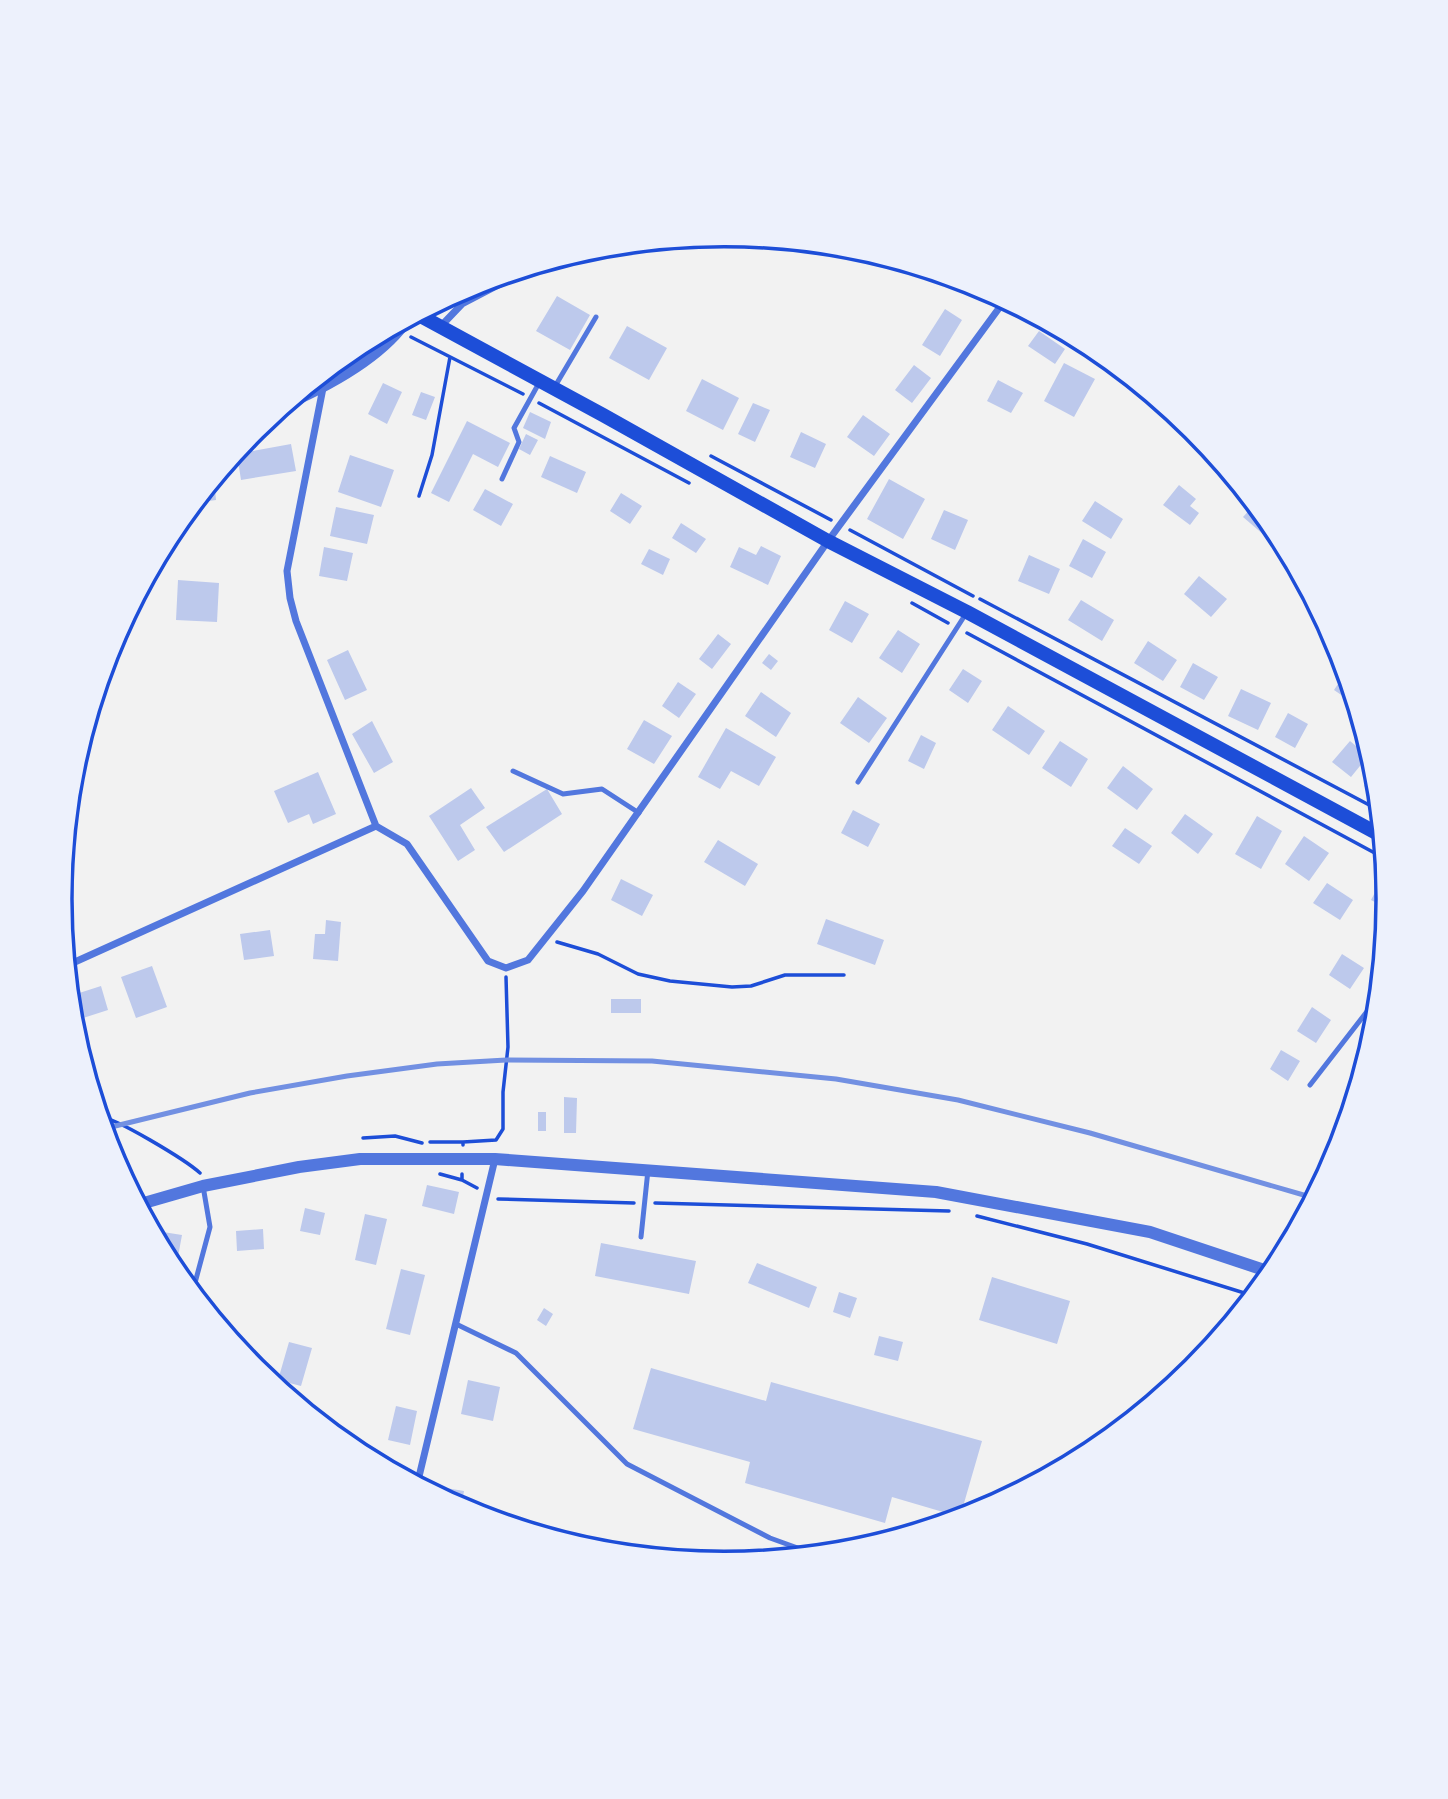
<svg xmlns="http://www.w3.org/2000/svg" width="1448" height="1799" font-family="'Work Sans',sans-serif">
	<style>
		.building { fill: #bdc9ec }
		.lines { fill: none; stroke-linecap: round; stroke-linejoin: round }
		.path { stroke: #1d4ed8; stroke-width: 3.5 }
		.service { stroke: #5277de; stroke-width: 5 }
		.minor { stroke: #5277de; stroke-width: 7 }
		.tertiary { stroke: #5277de; stroke-width: 12 }
		.secondary { stroke: #1d4ed8; stroke-width: 14 }
		.rail { stroke: #7290e2; stroke-width: 5 }
		.rim { fill: none; stroke: #1d4ed8; stroke-width: 3.5 }
	</style>
	<rect width="100%" height="100%" fill="#f2f2f2"/>
	<path class="building" d="M977 286H979L993 293 989 297Z
		M557 296 590 315 570 350 536 331Z
		M945 309 962 320 940 356 922 345Z
		M627 326 667 348 649 380 609 358Z
		M1039 331 1065 349 1055 364 1028 346Z
		M1064 363 1095 379 1074 417 1044 401Z
		M914 365 931 378 912 403 895 390Z
		M702 379 739 398 723 430 686 411Z
		M998 380 1023 393 1011 413 987 401Z
		M383 383 402 392 387 424 368 414Z
		M421 392 435 397 426 420 412 415Z
		M753 403 770 410 755 442 738 434Z
		M530 412 551 422 545 439 523 428Z
		M863 415 890 434 874 456 847 437Z
		M467 421 510 443 498 467 473 454 449 502 431 493Z
		M801 432 826 444 815 468 790 457Z
		M526 434 538 440 530 455 519 449Z
		M291 444 296 471 241 480 237 454Z
		M350 455 394 470 381 507 338 492Z
		M550 456 586 472 577 493 541 477Z
		M214 479 216 500 194 503Z
		M889 479 925 499 903 539 867 519Z
		M1179 485 1196 499 1190 506 1199 513 1190 525 1163 505Z
		M485 489 513 504 501 526 473 510Z
		M621 493 642 506 630 524 610 511Z
		M1095 501 1123 519 1111 539 1082 521Z
		M1255 504 1273 526 1264 535 1243 517Z
		M336 507 374 515 367 544 330 536Z
		M944 510 968 520 955 550 931 539Z
		M681 523 706 539 696 553 672 538Z
		M173 528V549H162L172 530Z
		M1083 539 1106 552 1092 578 1069 566Z
		M761 546 781 556 768 585 730 567 739 547 756 555Z
		M324 547 353 553 347 581 319 576Z
		M649 549 670 559 663 575 641 564Z
		M1029 555 1060 569 1049 594 1018 581Z
		M1199 576 1227 599 1211 617 1184 594Z
		M178 580 219 583 217 622 176 620Z
		M1081 600 1114 620 1102 641 1068 620Z
		M845 601 869 614 852 643 829 630Z
		M898 630 920 644 902 673 879 658Z
		M718 634 731 644 712 669 699 659Z
		M1148 641 1177 660 1163 681 1134 663Z
		M348 650 367 690 345 700 327 660Z
		M769 654 778 661 771 670 762 663Z
		M1193 663 1218 677 1204 700 1180 687Z
		M963 669 982 681 968 703 949 690Z
		M1346 672 1356 705 1334 690Z
		M678 682 696 694 679 718 662 706Z
		M1241 689 1271 703 1258 730 1228 716Z
		M761 692 791 713 776 737 745 716Z
		M858 697 887 718 869 743 840 723Z
		M1008 706 1045 731 1029 755 992 730Z
		M1288 713 1308 724 1295 748 1275 737Z
		M644 720 672 736 654 764 627 749Z
		M372 721 393 762 374 773 352 734Z
		M726 728 776 757 759 786 731 771 720 789 698 777Z
		M921 735 936 743 924 769 908 761Z
		M1060 741 1088 759 1071 787 1042 768Z
		M1350 741 1368 756 1351 777 1332 762Z
		M1123 766 1153 789 1137 810 1107 788Z
		M1376 771 1378 797 1364 786Z
		M318 772 336 814 313 824 309 814 288 823 274 791Z
		M471 788 485 808 460 825 475 850 458 861 429 816Z
		M547 789 562 814 504 852 486 827Z
		M853 810 880 824 868 847 841 833Z
		M1185 814 1213 834 1198 854 1171 833Z
		M1257 816 1282 831 1261 869 1235 854Z
		M1125 828 1152 846 1139 864 1112 846Z
		M1304 836 1329 853 1309 881 1285 864Z
		M718 840 758 864 745 886 704 862Z
		M1383 877 1386 879 1388 909 1371 900Z
		M621 879 653 895 642 916 611 900Z
		M1327 883 1353 900 1340 920 1313 903Z
		M826 919 884 940 875 965 817 944Z
		M326 920 341 922 338 961 313 959 315 934H325Z
		M270 930 274 956 244 960 240 934Z
		M1342 954 1364 968 1350 989 1329 975Z
		M152 966 167 1007 136 1018 121 977Z
		M101 986 108 1010 80 1019 73 995Z
		M611 999H641V1013H611Z
		M1312 1007 1331 1020 1316 1043 1297 1031Z
		M1372 1043 1367 1059 1362 1054Z
		M1281 1050 1300 1061 1288 1081 1270 1069Z
		M564 1097 577 1098 576 1133H564Z
		M538 1112H546V1131H538Z
		M427 1185 459 1192 454 1214 422 1206Z
		M305 1208 325 1213 320 1235 300 1231Z
		M365 1214 387 1219 376 1265 355 1260Z
		M263 1229 264 1249 237 1251 236 1231Z
		M163 1232 182 1235 175 1273 160 1248Z
		M601 1243 696 1261 689 1294 595 1276Z
		M757 1263 817 1287 809 1308 748 1283Z
		M401 1269 425 1275 410 1335 386 1329Z
		M992 1277 1070 1301 1057 1344 979 1320Z
		M839 1292 857 1298 850 1318 833 1312Z
		M544 1308 553 1314 546 1326 537 1320Z
		M217 1324 236 1330 233 1343Z
		M879 1336 903 1342 898 1361 874 1355Z
		M289 1342 312 1348 301 1386 278 1380Z
		M651 1368 766 1401 771 1382 982 1441 960 1517 892 1497 885 1523 745 1483 750 1462 633 1429Z
		M468 1380 500 1387 493 1421 461 1414Z
		M396 1406 417 1411 410 1445 388 1440Z
		M440 1487 464 1491 461 1509 438 1497Z"/>
	<g class="lines">
		<path class="path" d="M411 337 523 394
			M539 403 689 483
			M711 456 831 520
			M419 496 432 455 450 357
			M850 530 973 596
			M980 599 1373 807
			M912 603 948 623
			M967 633 1384 858
			M557 942 598 954 638 974 670 981 732 987 751 986 785 975H844
			M99 1117C114 1116 187 1161 200 1173
			M363 1138 395 1136 422 1143
			M430 1142H463
			M463 1145V1142L496 1140 503 1129V1092L508 1047 506 977
			M440 1174 462 1180
			M462 1174V1180L477 1188
			M498 1199 634 1203
			M655 1203 949 1211
			M977 1216 1087 1244 1254 1296"/>
		<path class="service" d="M554 388 596 317
			M502 479 519 442 514 428 539 383
			M513 771 563 794 602 789 639 813
			M858 782 967 612
			M1310 1085 1379 996
			M641 1237 648 1170
			M192 1294 210 1227 203 1186
			M456 1324 516 1353 627 1464 770 1538 817 1555"/>
		<path class="minor" d="M441 326 462 304 527 270 545 263
			M323 388 287 571 290 598 296 621 376 826
			M66 966 376 826 407 844 488 961 506 968 528 960 583 891 828 541 1005 300
			M417 1485 495 1159"/>
		<path class="tertiary" d="M286 404C327 386 383 356 408 318
			M137 1205 203 1186 299 1167 360 1159H495L936 1192 1150 1232 1273 1273"/>
		<path class="secondary" d="M417 314 603 415 828 541 967 612 1382 836"/>
		<path class="rail" d="M103 1129 250 1093 347 1076 437 1064 506 1060 652 1061 836 1079 958 1100 1090 1133 1314 1198"/>
	</g>
	<path d="M0 0H1448V1799H0ZM72 899a652 652 0 1 1 1304 0a652 652 0 1 1-1304 0Z" fill="#edf1fc" fill-rule="evenodd"/>
	<path class="rim" d="M72 899a652 652 0 1 1 1304 0a652 652 0 1 1-1304 0Z"/>
</svg>
